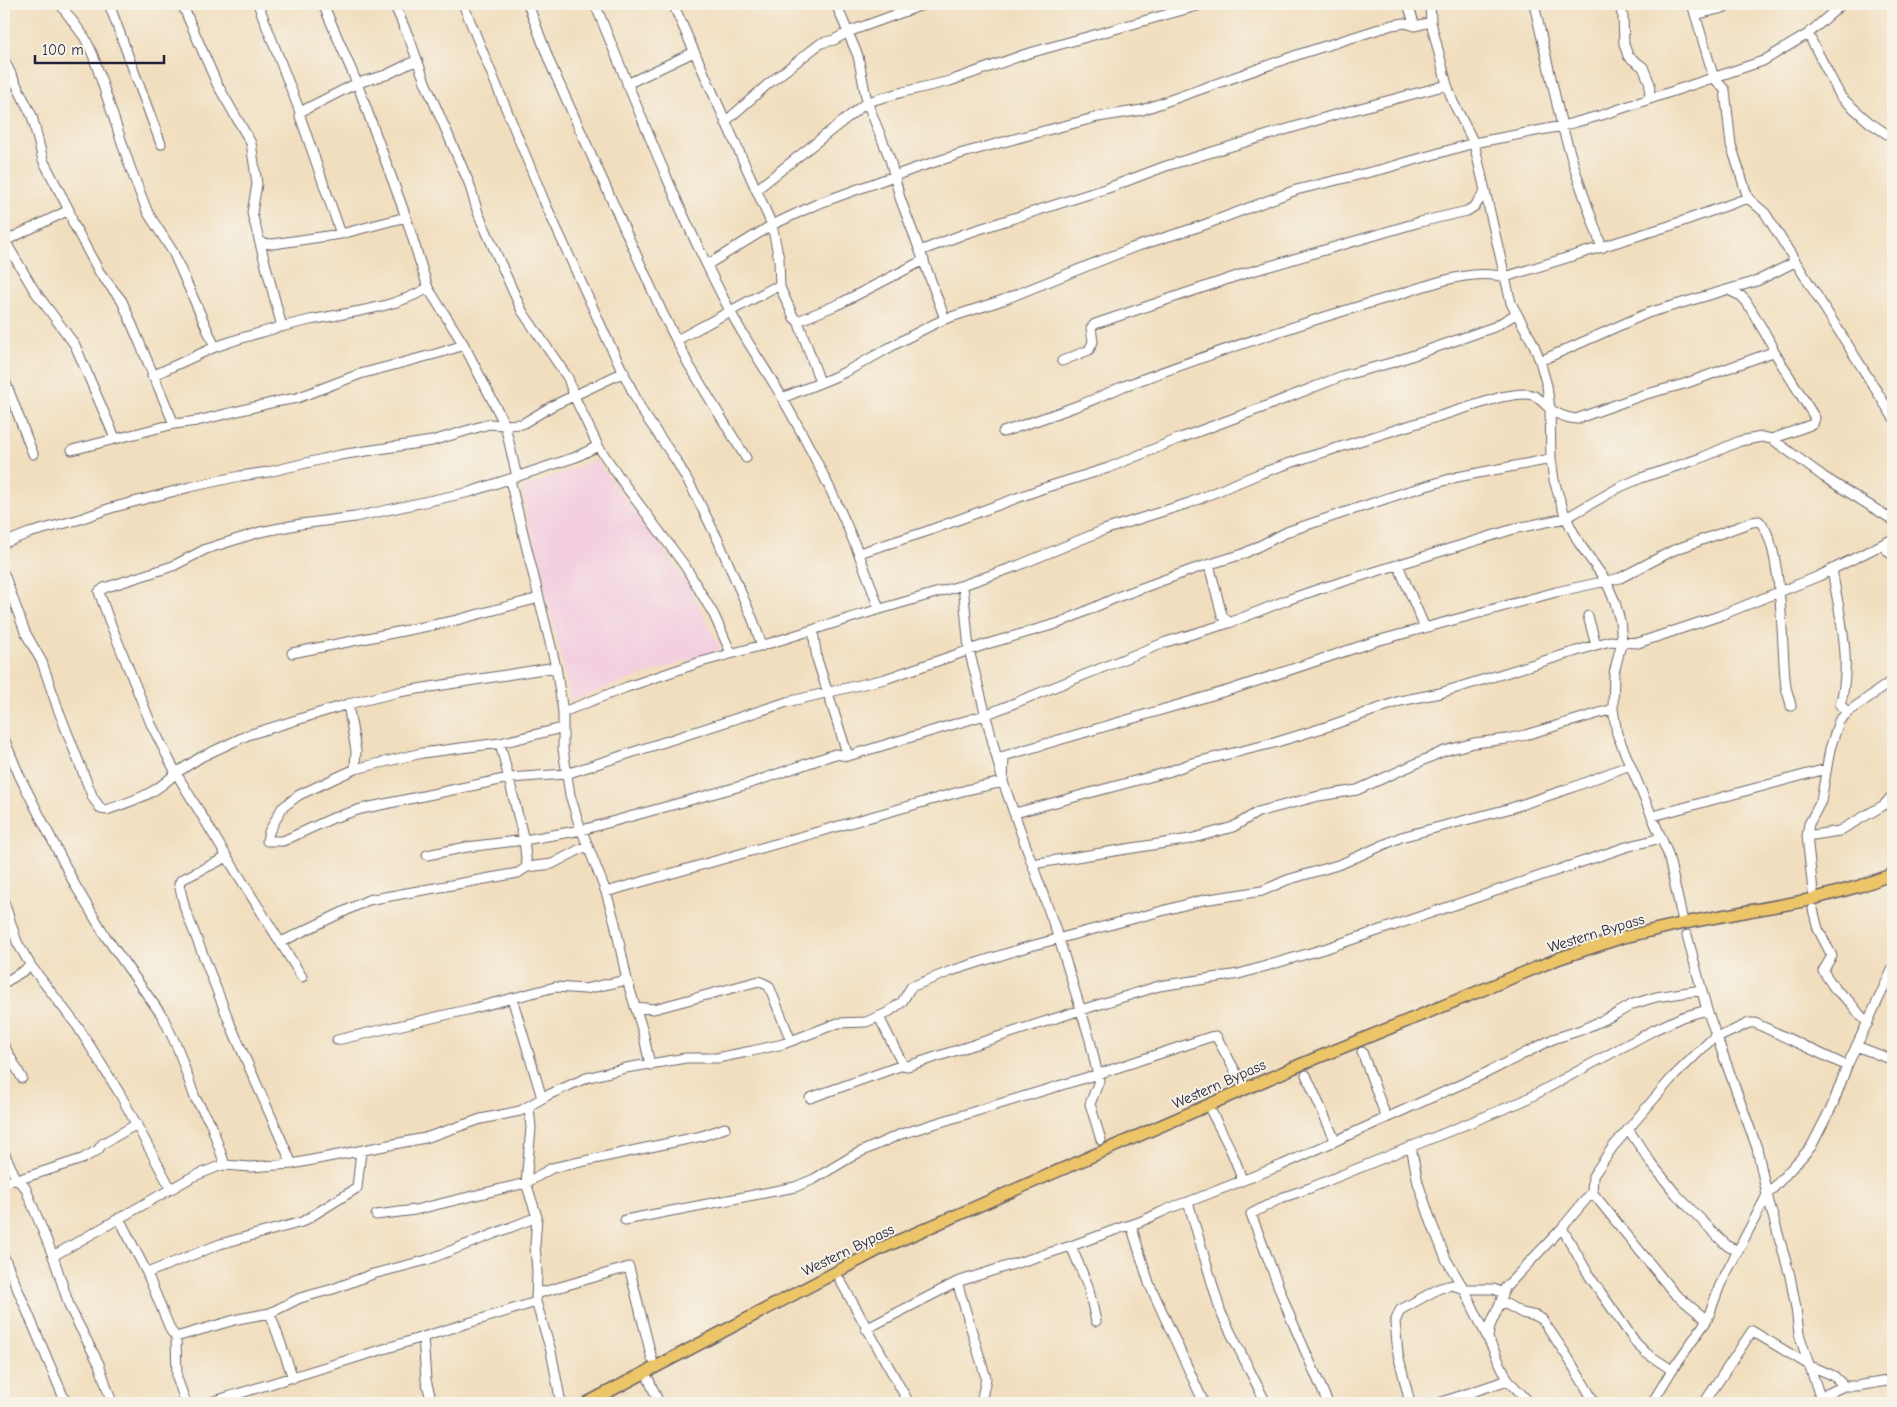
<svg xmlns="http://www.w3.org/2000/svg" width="1897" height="1407" font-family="'Comic Neue',sans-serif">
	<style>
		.built { fill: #f3cfe0 }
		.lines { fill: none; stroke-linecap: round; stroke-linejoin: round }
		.minor-casing { stroke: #6a6469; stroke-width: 11 }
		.major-casing { stroke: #6a6469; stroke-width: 14 }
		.minor { stroke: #fff; stroke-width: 9 }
		.major { stroke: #edc569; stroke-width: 11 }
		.labels { text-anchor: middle; stroke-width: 4; stroke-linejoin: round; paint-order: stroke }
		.street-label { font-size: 15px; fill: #22223b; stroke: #f7f3e8 }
	</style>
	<rect width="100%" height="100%" fill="#f7f3e8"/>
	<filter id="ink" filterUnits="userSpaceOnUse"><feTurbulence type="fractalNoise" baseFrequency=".02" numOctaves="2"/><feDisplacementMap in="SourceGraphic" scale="10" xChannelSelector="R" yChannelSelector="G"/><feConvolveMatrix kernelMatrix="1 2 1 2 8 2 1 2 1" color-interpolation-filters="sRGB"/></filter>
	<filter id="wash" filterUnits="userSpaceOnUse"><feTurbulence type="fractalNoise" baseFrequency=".0096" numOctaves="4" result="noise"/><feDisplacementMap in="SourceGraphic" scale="20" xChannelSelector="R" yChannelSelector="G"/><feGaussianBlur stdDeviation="1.12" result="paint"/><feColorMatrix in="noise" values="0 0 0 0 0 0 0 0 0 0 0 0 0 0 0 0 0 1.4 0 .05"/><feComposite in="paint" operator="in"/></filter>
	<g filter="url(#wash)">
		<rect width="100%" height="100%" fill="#f1debe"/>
		<path class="built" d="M596 460 685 579 721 649 571 700 521 488Z"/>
	</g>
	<g filter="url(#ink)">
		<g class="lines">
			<defs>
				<path id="minor" d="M60 4 85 38 93 55 130 167 144 203 148 213 173 252 215 347 152 376
					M109 4 161 144
					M182 4 217 84 251 143 257 184 252 213 282 327
					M258 4 300 112V116L341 234
					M323 4 357 83 406 217 428 288 464 345 505 425 517 477
					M394 4 410 40 425 82 469 183 478 213 522 311 568 378 574 396 598 446 624 484 685 566 714 615 731 653
					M463 4 545 203 608 341 642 411 677 462 693 490 718 540 753 620 762 646
					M528 4 550 63 662 312 689 365 746 458
					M595 4C637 106 677 210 729 309 745 340 766 369 783 399 821 466 855 536 879 609
					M673 4 772 225 779 259 780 287 794 318 798 321 820 382
					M836 4 858 56 867 102 890 159 900 198 920 251
					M1408 4 1415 26
					M1430 4 1431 22 1447 85 1453 102 1474 143 1383 169 1296 190 1201 226 1132 248 1003 300 945 319 920 251 964 234 1108 188 1166 166 1334 115 1447 85
					M1534 4 1562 126 1577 176 1602 248
					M1619 4 1623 17 1624 44 1628 56 1643 67 1650 84 1649 99
					M1692 4 1714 78 1725 90 1731 145 1748 198 1765 213 1893 417
					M1695 15 1723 8 1732 4
					M1808 34 1841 97 1869 122 1893 138
					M4 60 32 116 43 160 69 210 73 223 89 253 100 273 122 301 174 424
					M627 84 694 52
					M300 112 357 83 386 75 417 60
					M725 122 768 84 821 43 834 40 848 32 925 4
					M756 190 867 102 903 92 950 81 1026 54 1204 4
					M69 210 5 241 34 290 75 345 115 438
					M261 243 273 244 341 234 406 217
					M707 265 772 225 817 204 916 168 963 153 1040 132 1098 117 1142 110 1300 54 1392 25 1405 23 1415 26 1431 22
					M798 321 839 304 924 260
					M677 340 773 288 780 287
					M215 347C246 336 278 327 310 320 350 312 392 309 428 288
					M1062 361 1089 350 1093 342 1091 328 1095 324 1246 273 1420 222 1467 211 1475 206 1485 192
					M1540 361 1648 313 1757 281 1795 262
					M4 378 33 454
					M783 398C802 389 823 383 843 373 878 355 909 335 945 319
					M1003 432C1029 423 1056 414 1082 404 1096 399 1110 392 1124 386 1210 354 1298 324 1387 298 1421 288 1470 267 1505 277L1669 226 1748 198
					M1772 439 1813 424 1815 418 1773 350
					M72 450 174 424 197 421 275 402 297 398 360 374 439 353 464 345
					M510 480 556 667 563 712 627 687 701 662 774 642 860 615 963 585 1017 566 1104 530 1189 503 1261 473 1305 458 1501 397C1510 396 1522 392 1532 395 1539 397 1543 403 1548 407 1556 414 1566 418 1576 419L1643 395 1684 384 1770 353 1773 350 1772 345 1746 301 1741 296 1728 290
					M4 543 29 533 77 520 111 508 190 487 240 476 268 472 340 455 432 441 489 424 505 425 522 424 552 406 624 372
					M1883 546 1893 556
					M859 553 925 532 1044 488 1108 468 1178 439 1264 407 1342 376 1394 362 1494 327 1516 314
					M1209 565 1222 615 1229 623 1287 600 1319 589 1517 528 1566 518 1620 487 1641 478 1701 458 1740 441 1762 437 1772 439 1824 477 1893 520
					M1398 565 1425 628
					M1832 569C1839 614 1853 660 1840 705L1848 712
					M4 574 25 632 42 662 58 709 93 798 101 809 107 810C137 799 152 796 176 773L227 857 181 880 179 884 185 909 231 1026 292 1164
					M963 585 969 650 1003 782 1059 939 1090 1040 1099 1081 1090 1104 1101 1140
					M1588 616 1596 645
					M813 631 817 659 848 756
					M292 653 453 621 539 598
					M556 667 399 692 348 704 248 735 201 757 176 773 151 724 109 620 99 592 104 588 173 566 206 549 260 532 301 524 355 517 470 492 576 457 598 446
					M348 704 356 751 355 769
					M563 712V749L570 795 578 821 606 892 615 923 627 980 643 1032 650 1065
					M562 728 500 743 422 753 355 769 299 795 282 808 269 832 267 841H283L333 818 361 809 509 778 566 774 787 702 885 679 987 644 1059 623 1120 596 1194 569 1243 554 1289 531 1409 491 1457 477 1551 459
					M4 739 20 777 75 885 106 937 163 1017 178 1049 195 1098 211 1124 225 1165
					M500 743 524 840 527 867
					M1015 813 1168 772 1192 763 1274 743 1329 726 1400 701 1440 693 1596 645 1610 641 1638 643 1719 616 1819 576 1893 539
					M1653 816 1826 769
					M1807 836 1839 831 1884 805 1893 795
					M427 855 467 847 524 840 582 830 748 784 835 754 848 756 985 715 1166 642 1229 623
					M227 857 302 977
					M1032 864 1190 839 1233 827 1258 812 1319 796 1357 790 1444 751 1474 743 1507 739 1525 735 1613 709
					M1813 891 1807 836 1809 824 1821 801 1830 749 1839 721 1848 712 1893 680
					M606 892 966 790 1003 782 1004 756 1233 689 1373 642 1556 592 1620 578 1674 550 1752 522 1759 521C1784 544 1781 651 1786 687 1787 693 1790 699 1791 706
					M4 902 17 942 31 966 78 1027 120 1094 171 1189
					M1813 909 1818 929 1832 956 1823 971 1835 989 1850 1002 1860 1015 1868 1023
					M1682 917 1668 854 1617 734 1613 709 1614 673 1622 641 1620 621 1615 602 1606 581 1579 543 1566 518 1559 497 1554 480 1551 459 1550 409 1547 386 1540 361 1534 345 1511 303 1474 143 1562 126 1602 115 1763 61 1808 34 1842 4
					M1687 935 1707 1010 1716 1035
					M281 942 368 900 518 873 527 867 552 864 588 845
					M4 983 31 966
					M512 998 542 1098
					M635 1007 654 1009 759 981 769 986 791 1041
					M879 1017 903 1065
					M1717 1038 1749 1023H1755L1847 1066
					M337 1040 471 1009 555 987 585 989 627 980
					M4 1046 22 1078
					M1856 1046 1893 1060
					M1362 1052 1386 1117
					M1306 1075 1335 1140
					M810 1098 903 1065 908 1066 1081 1010 1159 986 1239 974 1327 948 1626 847 1661 838
					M529 1107 531 1128 526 1183 537 1217 535 1245 537 1272 536 1302 551 1351 561 1403
					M1212 1113C1223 1135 1236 1157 1242 1181
					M1628 1129 1652 1164 1676 1194 1722 1241 1729 1247 1737 1250
					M1411 1146 1418 1183 1432 1224 1446 1259 1464 1289 1508 1380 1530 1403
					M4 1153 17 1180 82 1159 98 1150 102 1144 137 1124
					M4 1181 17 1180 25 1187 53 1256
					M1592 1192 1674 1293 1707 1320
					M1188 1202 1221 1313 1266 1403
					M376 1215 415 1210 526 1183 552 1168 702 1136 725 1128
					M119 1218 147 1273 171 1331 176 1337 177 1378 186 1403
					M625 1220 795 1187 814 1179 856 1154 901 1134 1098 1074 1210 1037 1216 1036 1245 1089
					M1131 1225 1149 1283 1204 1403
					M1562 1228 1590 1277 1636 1343 1646 1353 1672 1370
					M1071 1246 1088 1286 1096 1321
					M4 1257 66 1403
					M147 1273 220 1244 302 1222 357 1188 361 1151
					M840 1280 909 1403
					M957 1282 986 1378 981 1403
					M536 1294 629 1267 652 1359
					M1501 1301 1522 1313 1536 1316 1542 1319 1567 1356 1595 1403
					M270 1313 293 1378
					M866 1329 957 1282 1071 1246 1123 1227C1146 1223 1165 1207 1188 1202L1282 1165 1486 1073 1553 1039 1581 1030 1616 1014 1633 1004 1656 997 1702 990
					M176 1337 238 1319 270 1313 300 1298 333 1289 373 1274 427 1260 537 1217
					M1488 1337 1490 1326 1501 1301 1505 1288 1562 1228 1592 1192 1593 1176 1612 1148 1671 1079 1716 1035 1757 1148 1767 1195 1790 1276 1796 1308 1799 1334 1822 1403
					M649 1380 659 1403
					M1820 1397 1844 1386
					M112 1403 99 1364 70 1308 53 1256 192 1177 217 1167 225 1165 250 1167 292 1164 425 1138 481 1119 520 1111 548 1095 586 1078 626 1068 686 1058H717L752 1051 783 1044 838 1023 866 1022 887 1013 902 1002 911 987 951 971 1027 947 1203 900 1262 891 1287 880 1341 864 1401 837 1508 809 1571 788 1630 765
					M208 1403 423 1337
					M432 1403 426 1380 423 1337 536 1302
					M1328 1403 1289 1314 1251 1214 1281 1198 1310 1188 1523 1101 1654 1030 1682 1017 1707 1010
					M1410 1403 1398 1354 1395 1322 1400 1310 1440 1288 1452 1285 1464 1289H1494L1503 1293
					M1439 1403 1508 1380
					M1652 1403 1672 1370 1707 1320 1720 1285 1767 1195 1811 1147 1833 1104 1847 1066 1893 968
					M1704 1403 1752 1331 1809 1365 1834 1376 1844 1386H1857L1893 1380"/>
				<path id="major" d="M587 1403 882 1248 1302 1064 1560 958 1620 938 1684 923 1809 900 1860 886 1893 874"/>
			</defs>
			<use href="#minor" class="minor-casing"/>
			<use href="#major" class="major-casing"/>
			<use href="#minor" class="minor"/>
			<use href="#major" class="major"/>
		</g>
	</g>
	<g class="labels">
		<g class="street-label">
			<text transform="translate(1596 933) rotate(-17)" y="5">Western Bypass</text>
			<text transform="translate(1219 1084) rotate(-24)" y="5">Western Bypass</text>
			<text transform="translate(848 1250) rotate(-26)" y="5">Western Bypass</text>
		</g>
	</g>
	<rect width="1897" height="1407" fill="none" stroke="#f7f3e8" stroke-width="20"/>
	<path d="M35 55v8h129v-8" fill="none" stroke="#22223b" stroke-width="2.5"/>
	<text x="42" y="55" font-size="15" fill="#22223b" stroke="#f7f3e8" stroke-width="4" paint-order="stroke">100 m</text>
</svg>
